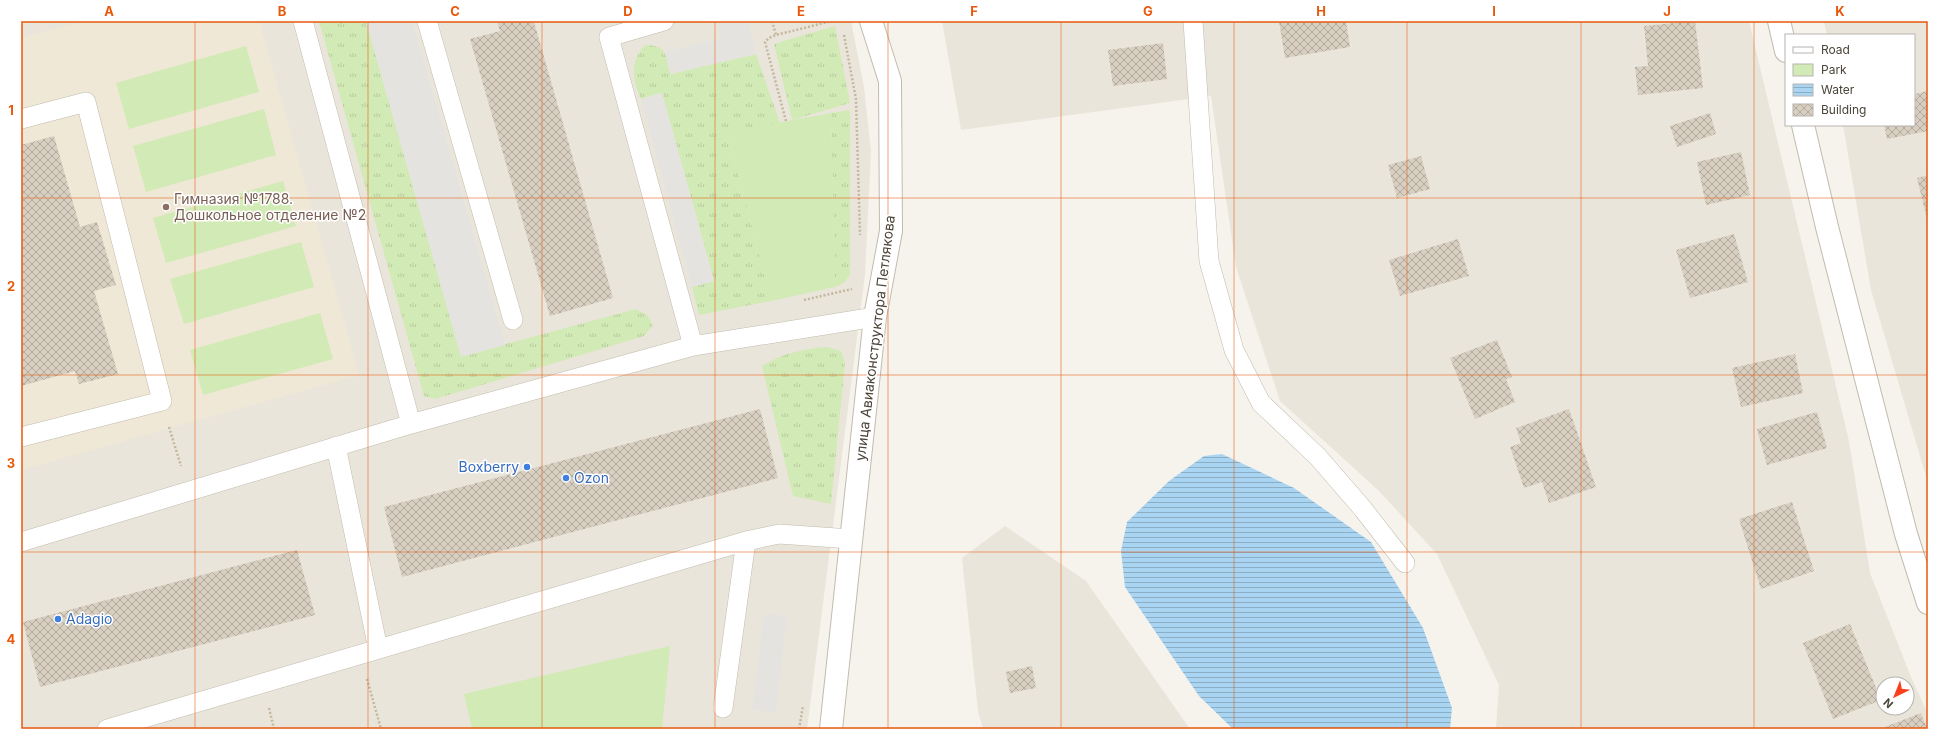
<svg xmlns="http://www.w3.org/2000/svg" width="1949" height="750" font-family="Inter,sans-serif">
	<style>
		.residential { fill: #eae5da; fill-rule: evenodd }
		.education { fill: #efe8d6 }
		.grass { fill: url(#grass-tufts) }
		.park { fill: #d2eab5 }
		.parking { fill: #e5e3e0 }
		.water { fill: url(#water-rules) }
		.building { fill: url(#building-cross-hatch) }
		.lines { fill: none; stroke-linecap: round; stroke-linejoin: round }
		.lane-casing { stroke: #c2bbae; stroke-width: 20 }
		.street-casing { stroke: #c2bbae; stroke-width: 24 }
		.path { stroke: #c4b79f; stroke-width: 2.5; stroke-dasharray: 2 2; stroke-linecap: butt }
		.lane { stroke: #fff; stroke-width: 19 }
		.street { stroke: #fff; stroke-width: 22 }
		.grid { fill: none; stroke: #e8590c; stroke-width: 1; stroke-opacity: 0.55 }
		.education-dot { fill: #8d6e63; stroke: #fff; stroke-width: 1.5 }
		.shop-dot { fill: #3f7fe0; stroke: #fff; stroke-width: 1.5 }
		.labels { text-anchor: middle; stroke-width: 3; stroke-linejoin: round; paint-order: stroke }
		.education-label { font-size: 14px; fill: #785e54; stroke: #fff; text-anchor: start }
		.street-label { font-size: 14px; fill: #4b4439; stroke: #fff }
		.shop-label { font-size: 14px; fill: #366cbe; stroke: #fff; text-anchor: start }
		.neatline { fill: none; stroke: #e8590c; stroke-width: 1.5 }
		.grid-label { font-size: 13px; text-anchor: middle; font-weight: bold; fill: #e8590c }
	</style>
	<defs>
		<pattern id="grass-tufts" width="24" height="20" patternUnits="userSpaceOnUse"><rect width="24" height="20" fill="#d2eab5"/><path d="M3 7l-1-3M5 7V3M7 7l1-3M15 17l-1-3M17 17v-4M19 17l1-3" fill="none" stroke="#b6ca9c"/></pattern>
		<pattern id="water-rules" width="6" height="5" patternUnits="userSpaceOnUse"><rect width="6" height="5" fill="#a9d4f2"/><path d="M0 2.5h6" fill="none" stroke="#8caec5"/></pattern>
		<pattern id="building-cross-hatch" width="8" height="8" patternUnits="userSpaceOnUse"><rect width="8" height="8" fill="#d8cfc1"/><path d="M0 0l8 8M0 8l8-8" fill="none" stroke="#b1aa9e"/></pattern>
	</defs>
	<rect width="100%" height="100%" fill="#f6f3ec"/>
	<path class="residential" d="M21 21H851L864 87 871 151 865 275 807 729H21Z
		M942 21H1749L1849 441 1870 573 1911 677 1928 714V729H1496L1499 685 1437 554 1378 490 1280 401 1236 267 1211 96 961 130ZM1883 684H1907V708H1883Z
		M1824 21H1928V483L1871 290 1843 125H1914V35H1827Z
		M1005 526 1086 581 1190 729H983L978 711 962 558Z"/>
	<path class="education" d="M84 21H259L359 375 21 470V38Z"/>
	<path class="grass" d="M319 21H366L461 356 636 309 647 315 653 325 644 336 435 399 424 396Z
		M835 26 850 103 792 120 774 44Z
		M645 45C668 45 665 56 671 74L756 54 780 123 728 133 771 301 699 315 692 287 714 281 662 93 641 99C632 81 630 60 645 45Z
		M850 110V275L844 283 835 287 831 113Z
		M827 347 841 351 845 363 831 504 793 496 762 366C783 353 803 349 827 347Z"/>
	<path class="park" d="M246 46 259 92 129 129 116 83Z
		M264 109 276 155 146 192 133 146Z
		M831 113 835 287 771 301 728 132Z
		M283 181 296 226 166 263 153 218Z
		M301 242 314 287 184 324 170 279Z
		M320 313 333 359 203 395 190 350Z
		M670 646 662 729H472L464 694Z"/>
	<path class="parking" d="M366 21H412L505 345 461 357Z
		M717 21H748L756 54 670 74 665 52 721 38Z
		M662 93 714 281 692 287 641 99Z
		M764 614 787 616 776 713 752 710Z"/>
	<path class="water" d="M1222 454 1294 488 1371 542 1423 628 1452 708 1450 729H1233L1199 696 1125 587 1121 551 1127 522 1169 481 1204 456Z"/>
	<path class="building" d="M497 21H537L534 22 613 298 550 316 470 39 500 31Z
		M1279 21H1346L1350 47 1285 58Z
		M1695 21 1703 88 1638 95 1635 67 1648 66 1644 26Z
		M1163 43 1167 79 1113 86 1108 50Z
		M1928 91V131L1887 139 1884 125H1914V94Z
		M1710 113 1716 134 1677 147 1670 126Z
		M54 136 80 227 97 222 116 285 94 291 118 374 79 384 75 371 21 386V145Z
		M1741 152 1750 195 1706 205 1697 162Z
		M1421 156 1430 189 1397 198 1388 165Z
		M1928 175V219H1927L1917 178Z
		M1734 234 1748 282 1690 298 1676 250Z
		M1458 239 1469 276 1400 296 1389 260Z
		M1497 340 1512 377 1506 379 1515 402 1475 419 1450 358Z
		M1795 354 1803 393 1741 407 1732 368Z
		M760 409 778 478 402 577 384 507Z
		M1569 409 1596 487 1549 503 1542 482 1524 488 1510 447 1521 443 1516 428Z
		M1817 412 1827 448 1767 465 1757 429Z
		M1792 502 1814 571 1761 589 1739 519Z
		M297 550 315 615 40 687 23 622Z
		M1850 624 1881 700 1833 719 1803 643Z
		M1032 666 1036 688 1010 693 1006 672Z
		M1921 713 1927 729H1880Z"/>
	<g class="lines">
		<defs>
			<path id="lane" d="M303 21 411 424
				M427 21 513 320
				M664 21 609 37 693 346
				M1193 21 1209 261 1234 350 1261 403 1318 457 1363 509 1405 563
				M21 119 86 102 162 401 21 437
				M336 446 378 649
				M21 542 411 424 693 346 875 317
				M723 708 746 541
				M107 729 746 541 779 534 851 539"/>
			<path id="street" d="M1779 21 1786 51
				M1803 125 1827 227 1906 534 1928 603
				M831 729 875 317 891 231 890 81 871 21"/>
		</defs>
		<use href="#lane" class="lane-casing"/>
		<use href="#street" class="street-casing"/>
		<path class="path" d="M772 21 776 35
			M844 35 856 99 860 235
			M786 121 765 42 769 38 776 35 832 21
			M804 300 852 289
			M169 427 181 466
			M367 679 381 729
			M269 708 274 729
			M799 729 803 706"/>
		<use href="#lane" class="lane"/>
		<use href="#street" class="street"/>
	</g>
	<path class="grid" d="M195 21V729M368 21V729M542 21V729M715 21V729M888 21V729M1061 21V729M1234 21V729M1407 21V729M1581 21V729M1754 21V729M21 198H1928M21 375H1928M21 552H1928"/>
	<circle class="education-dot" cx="166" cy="207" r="4"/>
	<g class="shop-dot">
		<circle cx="527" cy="467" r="4"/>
		<circle cx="566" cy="478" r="4"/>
		<circle cx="58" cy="619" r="4"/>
	</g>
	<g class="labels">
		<g class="education-label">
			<text x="174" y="204">Гимназия №1788.<tspan x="174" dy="16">Дошкольное отделение №2</tspan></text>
		</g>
		<g class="street-label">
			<text transform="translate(875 338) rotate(-83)" y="5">улица Авиаконструктора Петлякова</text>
		</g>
		<g class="shop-label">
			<text x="519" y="472" text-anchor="end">Boxberry</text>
			<text x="574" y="483">Ozon</text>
			<text x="66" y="624">Adagio</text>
		</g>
	</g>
	<rect width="1949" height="750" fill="none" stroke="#ffffff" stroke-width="44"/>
	<rect x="1785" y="34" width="130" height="92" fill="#ffffff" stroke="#b7b4b0"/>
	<rect x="1793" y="47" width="20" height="6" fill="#ffffff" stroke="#b7b4b0"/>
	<text x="1821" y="54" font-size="12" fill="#4b4439">Road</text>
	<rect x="1793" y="64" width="20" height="12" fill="#d2eab5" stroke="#b7b4b0"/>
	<text x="1821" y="74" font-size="12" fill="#4b4439">Park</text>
	<rect x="1793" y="84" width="20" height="12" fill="url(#water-rules)" stroke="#b7b4b0"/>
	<text x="1821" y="94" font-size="12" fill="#4b4439">Water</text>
	<rect x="1793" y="104" width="20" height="12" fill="url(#building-cross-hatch)" stroke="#b7b4b0"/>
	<text x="1821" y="114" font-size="12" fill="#4b4439">Building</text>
	<g transform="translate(1895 696) rotate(223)"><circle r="19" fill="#ffffff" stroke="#b7b4b0"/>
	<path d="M0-3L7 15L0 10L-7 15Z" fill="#fc3f1d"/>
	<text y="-6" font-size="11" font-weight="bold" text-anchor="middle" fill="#4b4439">N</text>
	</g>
	<rect x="22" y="22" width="1905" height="706" class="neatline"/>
	<g class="grid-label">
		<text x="109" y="16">A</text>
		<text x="282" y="16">B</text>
		<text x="455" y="16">C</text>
		<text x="628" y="16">D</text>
		<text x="801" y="16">E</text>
		<text x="974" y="16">F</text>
		<text x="1148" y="16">G</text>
		<text x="1321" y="16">H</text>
		<text x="1494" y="16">I</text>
		<text x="1667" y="16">J</text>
		<text x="1840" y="16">K</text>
		<text x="11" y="115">1</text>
		<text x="11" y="291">2</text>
		<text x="11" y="468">3</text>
		<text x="11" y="644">4</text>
	</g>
</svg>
